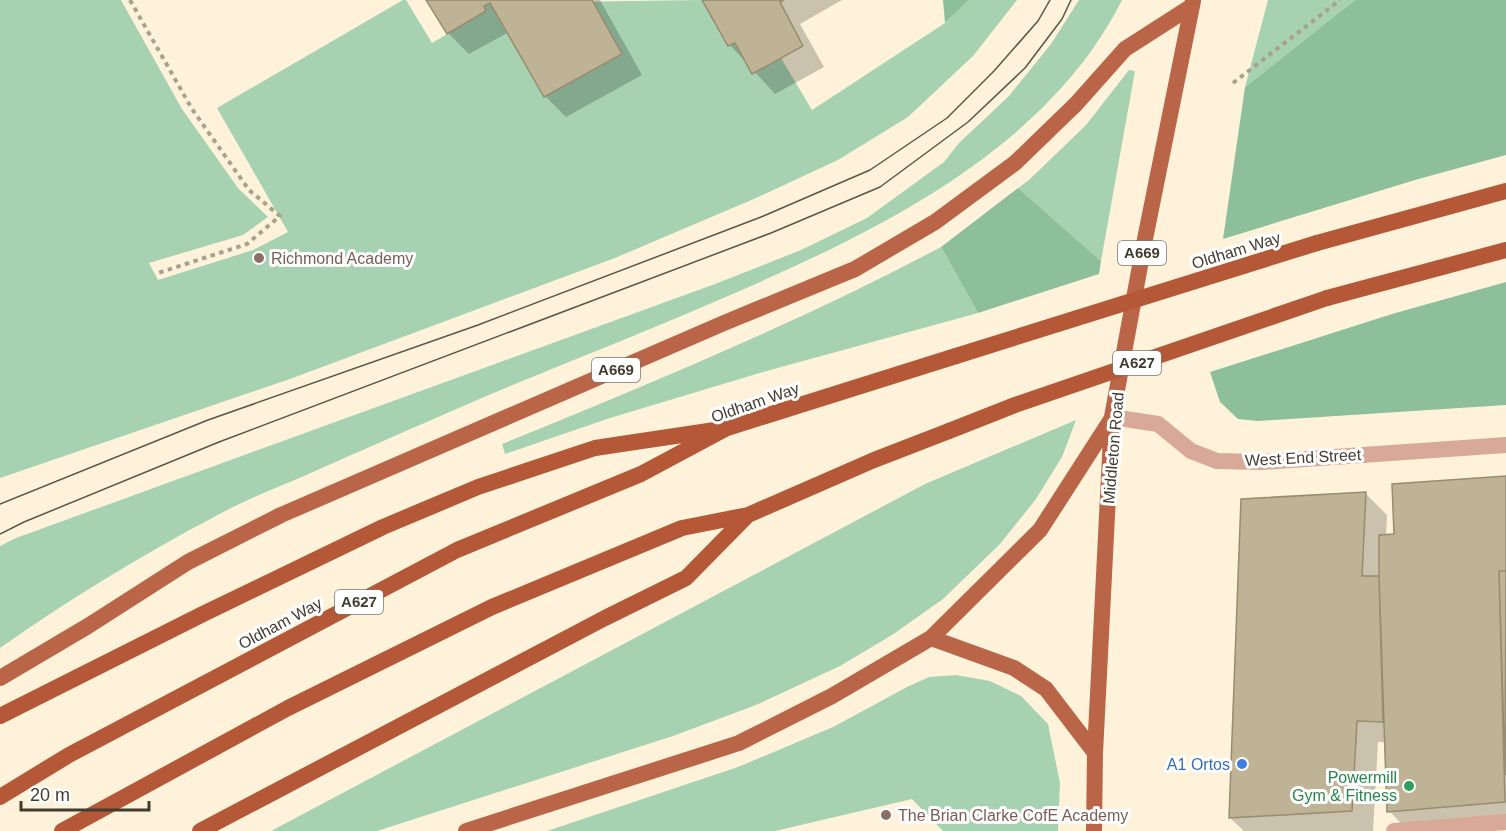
<svg xmlns="http://www.w3.org/2000/svg" width="1506" height="831" font-family="Helvetica,sans-serif">
	<style>
		.green { fill: #a6d2b1 }
		.forest { fill: #8dc09a }
		.shadow { fill: #0003 }
		.building { fill: #bfb395; stroke: #988b6f; stroke-width: 1.5 }
		.lines { fill: none; stroke-linecap: round; stroke-linejoin: round }
		.path { stroke: #a9a18d; stroke-width: 4; stroke-dasharray: 4.5 4.5; stroke-linecap: butt }
		.minor { stroke: #d8a898; stroke-width: 16 }
		.primary { stroke: #ba6548; stroke-width: 16 }
		.trunk { stroke: #b45838; stroke-width: 16 }
		.tram { stroke: #5b5547; stroke-width: 1.5 }
		.trunk-bridge { stroke: #b45838; stroke-width: 16 }
		.education-dot { fill: #8d6e63; stroke: #fff; stroke-width: 2 }
		.shop-dot { fill: #3f7fe0; stroke: #fff; stroke-width: 2 }
		.leisure-dot { fill: #2e9e5b; stroke: #fff; stroke-width: 2 }
		.labels { text-anchor: middle; stroke-width: 6; stroke-linejoin: round; paint-order: stroke }
		.shield { fill: #fff; stroke: #7b766e; stroke-width: 1.5 }
		.shield-label { font-size: 15px; font-weight: bold; fill: #423c30 }
		.street-label { font-size: 16px; fill: #423c30; stroke: #fff }
		.education-label { font-size: 16px; fill: #785e54; stroke: #fff; text-anchor: start }
		.shop-label { font-size: 16px; fill: #366cbe; stroke: #fff; text-anchor: end }
		.leisure-label { font-size: 16px; fill: #27864d; stroke: #fff; text-anchor: end }
	</style>
	<rect width="100%" height="100%" fill="#fef3da"/>
	<path class="green" d="M0 0H121L182 109 238 188 268 217 243 235 149 263 158 280 253 250 288 232 217 108 403 0H406L432 43 486 11 484 6 490 3 702 0 728 45 735 43 752 74 781 58 812 110 945 23 969 0H1017L973 56 908 117 838 160 756 198 615 258 290 379 0 478Z
		M1079 0H1122C1047 149 881 229 735 293 655 328 573 360 491 394 429 421 366 448 304 476 274 489 242 501 214 517 140 556 68 600 0 648V546L16 538 715 284 801 250 867 218 944 162 959 143 1009 96 1051 44Z
		M1268 0H1355L1245 87Z
		M1129 70 1135 71 1101 261 1018 188 1029 180 1086 125Z
		M941 247 978 313 763 372 610 418 505 454 502 444C651 383 800 322 941 247Z
		M1076 420 1062 457 1036 499 1000 544 943 599 892 635 840 666 756 705 673 736 377 831H271L925 484Z
		M956 675 990 681 1021 696 1048 724 1060 783 1058 831H943L912 799 775 831H547L738 767 833 727 907 687 929 677Z"/>
	<path class="forest" d="M943 0H969L945 23Z
		M1355 0H1506V155L1415 180 1223 239 1245 87Z
		M1018 188 1101 261 1099 274 978 313 941 247Z
		M1506 282V405L1258 421 1238 419 1220 402 1210 372 1392 314Z"/>
	<path class="shadow" d="M428 0H600L642 75 566 117 545 96 509 32 469 54 448 33Z
		M704 0H842L800 24 824 67 775 94 730 45Z
		M1506 478V825L1409 831 1389 811 1386 742H1378L1373 831H1244L1230 818 1365 493 1387 515 1386 536 1396 535Z"/>
	<path class="building" d="M426 0H592L622 54 544 97 490 3 484 6 486 11 447 34Z
		M702 0H784L780 2 803 46 752 74 735 43 728 46Z
		M1506 476V571H1499L1505 802 1387 812 1379 576V535L1394 534 1392 484Z
		M1366 492 1362 576H1379L1383 722 1357 721 1352 811 1229 818 1241 499Z
		M1499 571H1506L1505 775Z"/>
	<g class="lines">
		<path class="path" d="M130 0 192 109 249 190 280 216 247 244 155 274
			M1233 83 1340 0"/>
		<path class="minor" d="M1112 417 1158 424 1191 451 1217 461 1262 462 1506 445
			M1394 831 1506 822"/>
		<path class="primary" d="M931 638 1014 668 1046 689 1095 753
			M0 678 88 626 188 562 281 515 724 323 855 269 935 222 1015 163 1076 104 1125 49 1192 6
			M466 831 739 743 832 696 931 638 1040 530 1112 418
			M1094 831 1095 753 1112 417 1145 239 1193 1"/>
		<path class="trunk" d="M1317 243 1506 191
			M1327 298 1506 250
			M0 716 203 614 383 527 478 487 595 448 715 430
			M0 797 69 755 457 550 641 474 727 428 956 356
			M62 831 288 708 492 607 682 528 748 515 874 460 949 431
			M200 831 605 618 686 578 748 515"/>
		<path class="tram" d="M0 504 208 420 478 325 761 217 870 170 947 118 994 71 1038 21 1050 0
			M0 534 24 522 219 442 771 233 880 187 968 122 1025 68 1062 19 1071 0"/>
		<path class="trunk-bridge" d="M956 356 1317 243
			M949 431 1015 405 1327 298"/>
	</g>
	<g class="education-dot">
		<circle cx="259" cy="258" r="6"/>
		<circle cx="886" cy="815" r="6"/>
	</g>
	<circle class="shop-dot" cx="1242" cy="764" r="6"/>
	<circle class="leisure-dot" cx="1409" cy="786" r="6"/>
	<g class="labels">
		<g class="shield">
			<rect x="1118" y="241" width="48" height="24" rx="4.5"/>
			<rect x="1113" y="351" width="48" height="24" rx="4.5"/>
			<rect x="592" y="358" width="48" height="24" rx="4.5"/>
			<rect x="335" y="590" width="48" height="24" rx="4.5"/>
		</g>
		<g class="shield-label">
			<text x="1142" y="258">A669</text>
			<text x="1137" y="368">A627</text>
			<text x="616" y="375">A669</text>
			<text x="359" y="607">A627</text>
		</g>
		<g class="street-label">
			<text transform="translate(1236 250) rotate(-17)" y="6">Oldham Way</text>
			<text transform="translate(755 402) rotate(-19)" y="6">Oldham Way</text>
			<text transform="translate(1113 448) rotate(-85)" y="6">Middleton Road</text>
			<text transform="translate(1303 457) rotate(-3)" y="6">West End Street</text>
			<text transform="translate(280 623) rotate(-28)" y="6">Oldham Way</text>
		</g>
		<g class="education-label">
			<text x="271" y="264">Richmond Academy</text>
			<text x="898" y="821">The Brian Clarke CofE Academy</text>
		</g>
		<g class="shop-label">
			<text x="1230" y="770">A1 Ortos</text>
		</g>
		<g class="leisure-label">
			<text x="1397" y="783">Powermill<tspan x="1397" dy="18">Gym &amp; Fitness</tspan></text>
		</g>
	</g>
	<path d="M21 801v9h128v-9" fill="none" stroke="#423c30" stroke-width="3"/>
	<text x="30" y="801" font-size="18" fill="#423c30" stroke="#ffffff" stroke-width="4.5" paint-order="stroke">20 m</text>
</svg>
